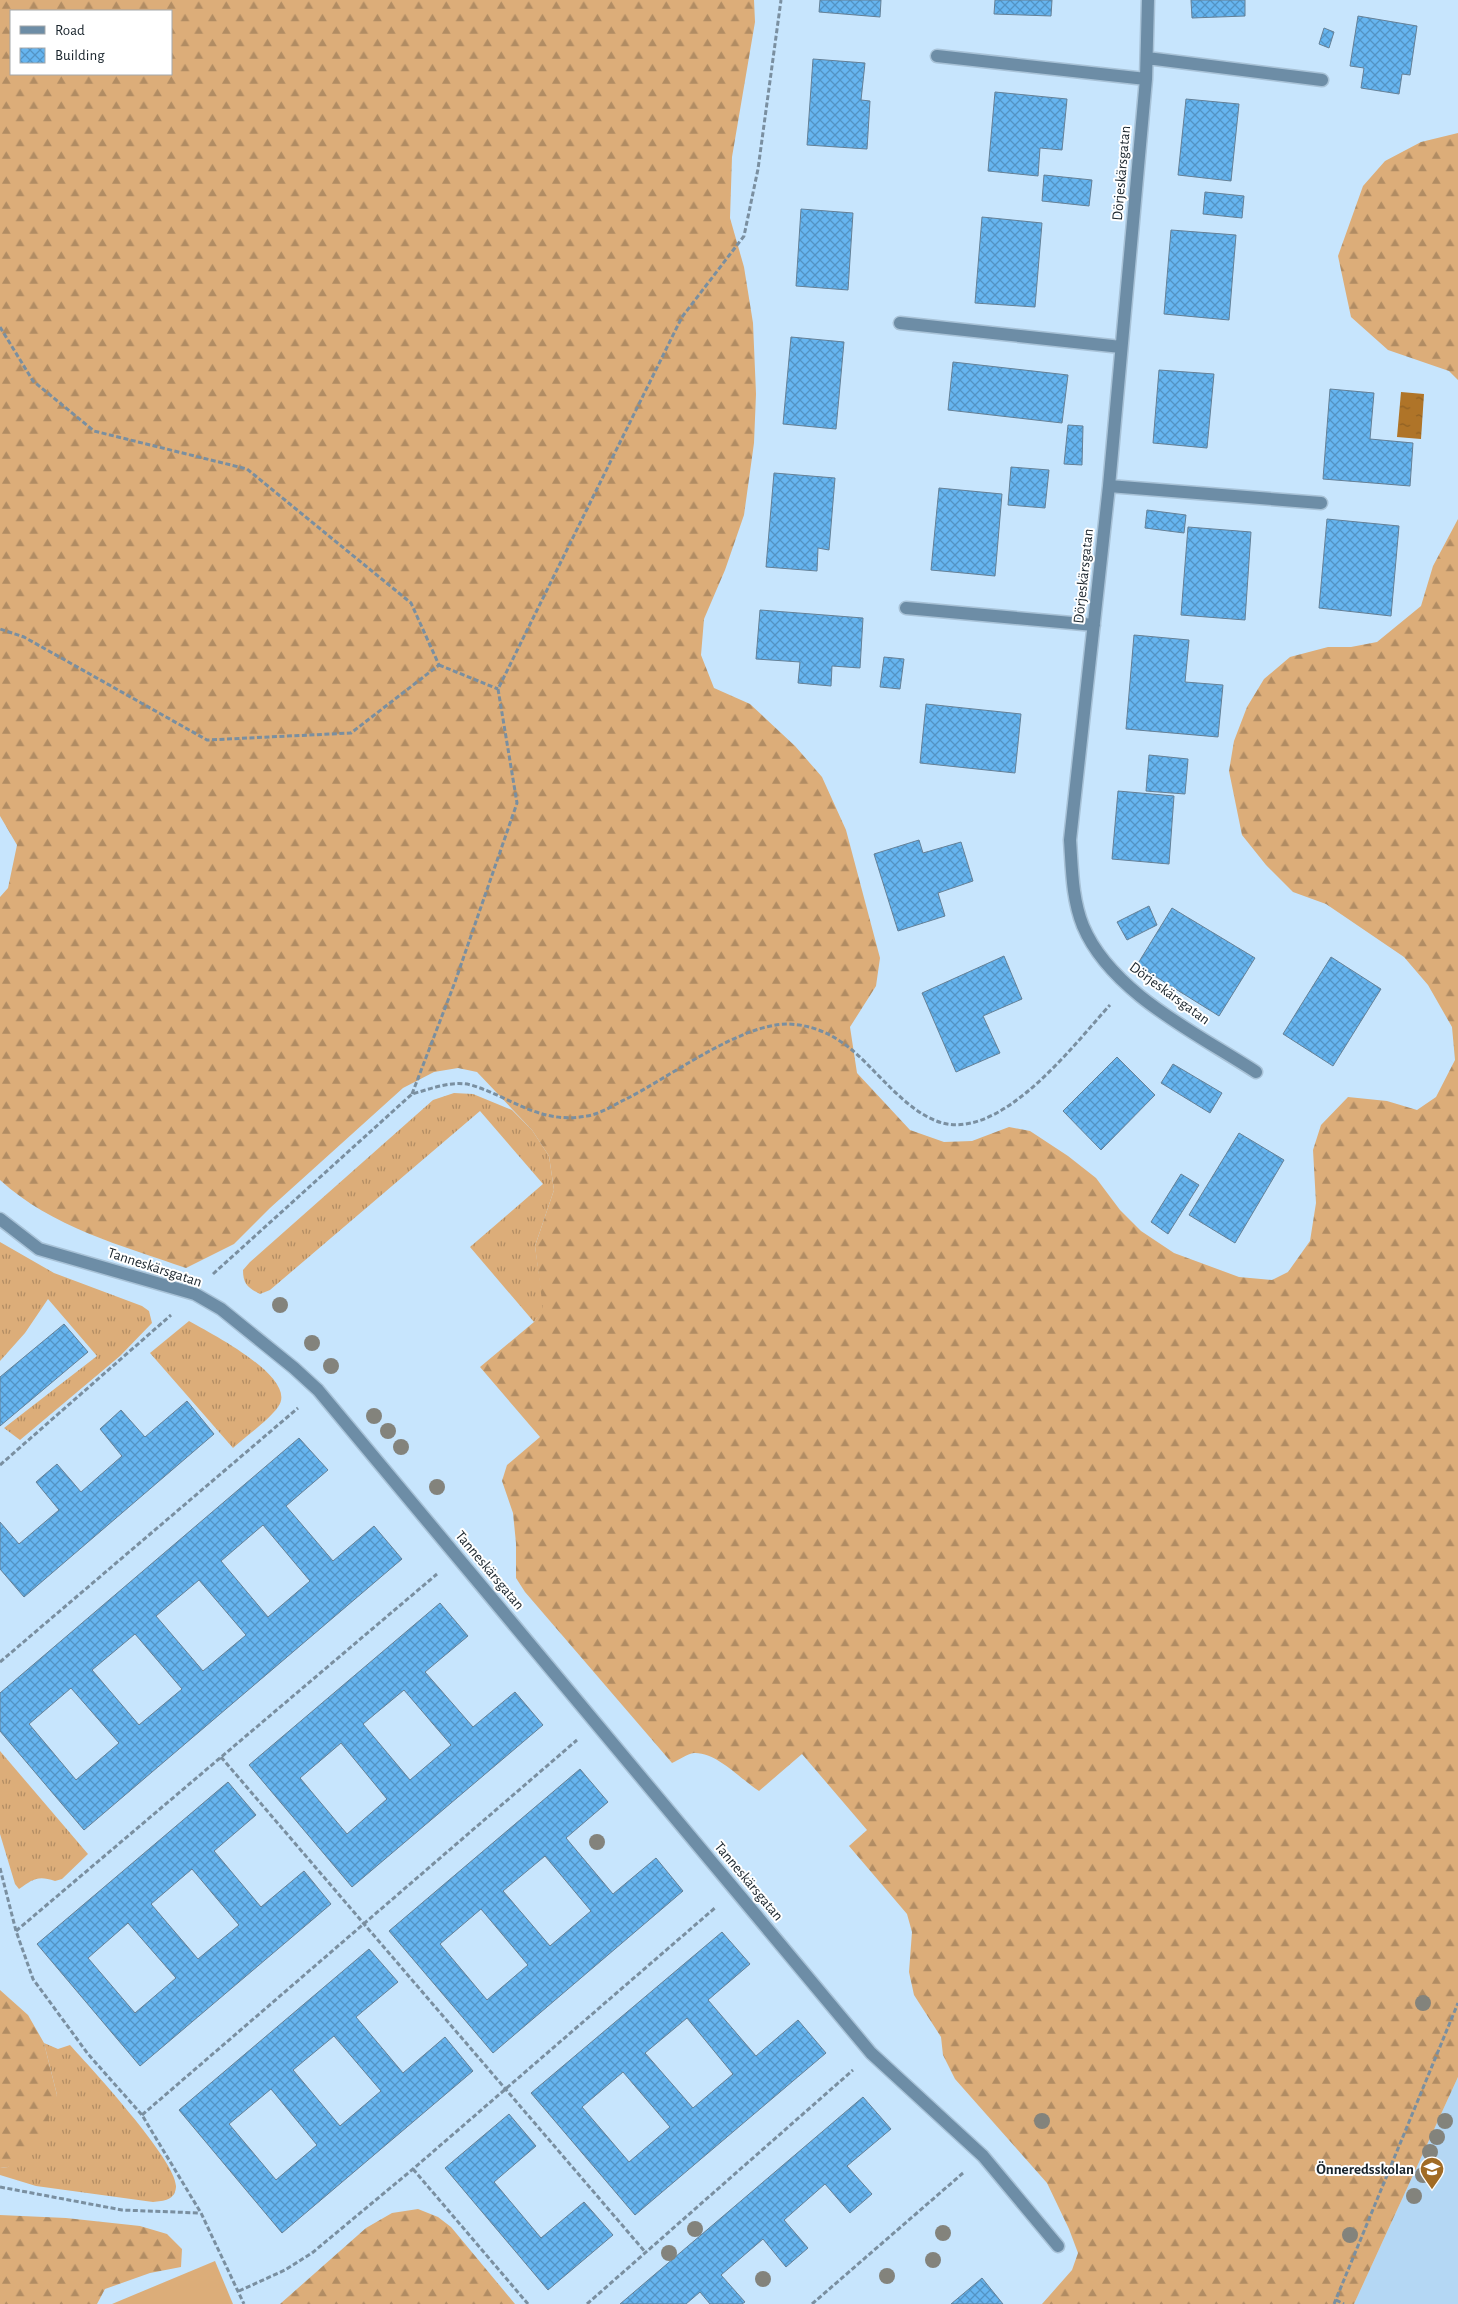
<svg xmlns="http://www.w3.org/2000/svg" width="1458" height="2304" font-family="'Alegreya Sans',sans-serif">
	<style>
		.built { fill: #b4d7f4 }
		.grass { fill: url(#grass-tufts) }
		.forest { fill: url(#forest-firs); fill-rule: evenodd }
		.pitch { fill: #dcad79 }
		.water { fill: url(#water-ripples) }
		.building { fill: url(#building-cross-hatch); stroke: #658096; fill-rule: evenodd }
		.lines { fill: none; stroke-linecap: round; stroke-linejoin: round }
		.minor-casing { stroke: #a8c2d7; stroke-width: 15 }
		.path { stroke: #7a8fa0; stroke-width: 3; stroke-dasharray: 5 2.5; stroke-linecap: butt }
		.minor { stroke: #6d8da6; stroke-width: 12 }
		.tree { fill: #83837c }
		.labels { text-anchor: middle; stroke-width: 4; stroke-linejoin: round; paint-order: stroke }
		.street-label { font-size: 15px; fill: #18232b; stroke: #fff }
		.poi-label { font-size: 15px; font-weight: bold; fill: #18232b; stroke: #fff; text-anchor: end }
	</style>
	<defs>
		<pattern id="grass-tufts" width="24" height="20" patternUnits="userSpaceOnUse" patternTransform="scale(1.25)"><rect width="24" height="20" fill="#dcad79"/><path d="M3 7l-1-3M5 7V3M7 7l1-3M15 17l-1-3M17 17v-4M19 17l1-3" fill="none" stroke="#b18c63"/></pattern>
		<pattern id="forest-firs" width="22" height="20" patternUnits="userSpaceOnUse" patternTransform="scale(1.25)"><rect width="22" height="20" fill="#dcad79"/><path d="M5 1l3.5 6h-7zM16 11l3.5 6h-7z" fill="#b18c63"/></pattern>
		<pattern id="water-ripples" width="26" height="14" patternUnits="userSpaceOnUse" patternTransform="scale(1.25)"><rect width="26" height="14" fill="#af7428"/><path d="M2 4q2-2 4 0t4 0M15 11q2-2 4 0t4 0" fill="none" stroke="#8d5f23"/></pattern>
		<pattern id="building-cross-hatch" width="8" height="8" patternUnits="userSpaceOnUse" patternTransform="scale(1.25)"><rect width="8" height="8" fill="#66b5f0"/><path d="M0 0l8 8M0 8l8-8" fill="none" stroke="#5393c3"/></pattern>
	</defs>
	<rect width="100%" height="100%" fill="#c7e5fd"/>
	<path class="built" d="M1458 2077V2304H1354Z"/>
	<path class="grass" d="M454 1093 473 1094 512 1110 532 1130 549 1156 554 1190 535 1246 544 1309 534 1322 470 1247 543 1184 480 1111 270 1290 260 1294C248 1288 243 1284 243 1270L250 1262 433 1100Z
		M0 1242 54 1273 142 1306 149 1311 152 1323 120 1356 20 1440 4 1428 97 1356 48 1299 25 1333 0 1361Z
		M189 1321C208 1332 300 1378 278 1407 268 1421 246 1436 233 1448L150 1353Z
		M0 1751 88 1854 62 1879 55 1881C38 1875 33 1879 19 1889L15 1884 0 1834Z
		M44 2043 58 2049 70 2045C90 2067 178 2162 176 2187 175 2200 164 2201 153 2202L36 2186 0 2175V2168L8 2167 57 2095Z"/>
	<path class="forest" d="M0 0H754L755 22 732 157 730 218 744 267 753 323 756 394 754 443 744 515 725 570 704 619 701 655 714 688 750 704 795 746 822 777 846 830 880 958 876 986 850 1027 857 1073 910 1130 944 1142 972 1141 1009 1127 1030 1131 1068 1156 1096 1178 1120 1210 1141 1231 1174 1253 1239 1277 1272 1280 1288 1272 1310 1241 1316 1203 1313 1150 1321 1125 1348 1097 1387 1101 1417 1110 1436 1097 1455 1060 1452 1027 1428 985 1404 957 1326 904 1293 892 1266 865 1242 835 1229 771 1234 741 1247 707 1264 679 1290 657 1328 647H1351L1377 642 1421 606 1433 566 1458 519V2077L1354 2304H1042L1072 2270 1078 2253 1069 2229 1047 2183 955 2079 943 2055 941 2037 914 1995 909 1972 912 1932 907 1914 849 1846 867 1830 802 1754 759 1791C740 1779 717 1752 694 1753 687 1754 679 1760 672 1763L525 1592 516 1578V1543L513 1513 502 1481 507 1465 540 1437 480 1367 534 1322 543 1309 535 1246 554 1190 549 1156 532 1130 477 1072 458 1068 434 1072 403 1088 270 1208 234 1244 186 1268C123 1246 51 1227 0 1180V897L8 888 17 845 0 816ZM11 11H171V74H11Z
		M1458 133V380L1449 371 1388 350 1351 317 1338 256 1363 186 1385 161 1421 142Z
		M0 1990 28 2015 44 2043 57 2095 45 2130 28 2154 8 2167 0 2168Z
		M418 2209 438 2217 451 2227 515 2304H280L366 2228 392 2213Z
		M0 2215 66 2218 140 2226 167 2234 182 2249 181 2267 150 2273 105 2289 97 2304H0Z"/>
	<path class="pitch" d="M215 2261 233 2304H112Z"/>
	<path class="water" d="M1401 392 1424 394 1421 439 1397 437Z"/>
	<path class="building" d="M820 0H881L880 17 819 12Z
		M995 0H1052L1051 16 994 14Z
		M1191 0H1245V16L1192 18Z
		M1358 16 1417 26 1410 75 1402 74 1399 94 1361 88 1364 68 1350 66Z
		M1324 28 1334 32 1329 48 1319 44Z
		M813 59 865 63 861 100 870 101 867 149 807 145Z
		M995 92 1067 99 1062 150 1040 148 1038 176 988 171Z
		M1186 99 1239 104 1231 181 1178 175Z
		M1044 175 1092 180 1089 206 1042 201Z
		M1205 192 1244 196 1242 218 1203 214Z
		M801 209 853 213 848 290 796 286Z
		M982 217 1042 223 1035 307 975 303Z
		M1171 230 1236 235 1229 320 1164 314Z
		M791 337 844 342 836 429 783 424Z
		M953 362 1068 375 1062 423 948 410Z
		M1159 370 1214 374 1207 448 1153 443Z
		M1330 389 1374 393 1370 439 1413 443 1410 486 1323 479Z
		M1068 425 1083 426 1082 465 1064 464Z
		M1011 467 1049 470 1045 508 1008 505Z
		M774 473 835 478 829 550 818 548 817 571 766 567Z
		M939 488 1002 494 995 576 931 570Z
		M1147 510 1186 515 1184 533 1145 528Z
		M1327 519 1399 526 1391 616 1319 608Z
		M1188 527 1251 532 1245 620 1181 615Z
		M760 610 863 618 860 668 832 666 831 686 798 683 800 662 756 659Z
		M1134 635 1189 640 1185 682 1223 685 1218 737 1126 729Z
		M884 657 904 659 900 689 880 687Z
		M926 704 1021 714 1015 773 920 763Z
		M1149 755 1188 759 1185 794 1146 791Z
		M1118 791 1174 796 1169 864 1112 859Z
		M919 840 923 853 961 842 973 881 938 893 945 916 898 931 874 854Z
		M1149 906 1157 925 1127 940 1117 922Z
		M1172 908 1255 958 1219 1016 1137 965Z
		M1004 956 1022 999 983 1016 1000 1053 956 1072 922 993Z
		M1331 957 1381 989 1333 1066 1283 1034Z
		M1117 1057 1155 1095 1101 1150 1063 1111Z
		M1173 1064 1222 1093 1210 1113 1161 1083Z
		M1239 1133 1284 1160 1235 1243 1189 1215Z
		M1181 1174 1199 1185 1168 1234 1151 1222Z
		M64 1324 88 1352 0 1426V1377Z
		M187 1401 214 1434 24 1597 0 1569V1522L19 1544 59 1510 36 1482 57 1464 81 1492 122 1456 100 1429 121 1410 145 1437Z
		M299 1438 328 1470 286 1506 333 1561 374 1526 402 1559 84 1830 0 1731V1693ZM263 1525 310 1581 268 1617 221 1561ZM199 1580 246 1635 203 1671 156 1616ZM135 1634 182 1689 139 1725 92 1670ZM71 1688 119 1743 76 1780 29 1724Z
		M440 1603 468 1636 425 1672 473 1727 515 1692 543 1725 352 1887 249 1765ZM404 1690 451 1745 410 1780 363 1724ZM341 1743 387 1799 347 1834 300 1778Z
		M580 1769 608 1802 566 1838 613 1894 656 1858 683 1891 493 2053 389 1931ZM545 1856 591 1911 550 1946 503 1891ZM481 1909 528 1965 487 2000 440 1944Z
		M228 1782 256 1815 214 1851 261 1907 304 1871 331 1904 140 2066 37 1944ZM192 1869 239 1925 198 1959 151 1904ZM128 1923 176 1978 135 2013 88 1958Z
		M722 1932 750 1964 708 2000 756 2056 798 2020 826 2053 635 2215 531 2093ZM687 2018 733 2074 693 2108 645 2053ZM623 2072 670 2127 629 2162 582 2107Z
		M369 1949 398 1982 356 2017 403 2073 445 2037 473 2071 282 2233 179 2110ZM334 2036 381 2091 340 2126 293 2070ZM271 2089 317 2145 276 2180 229 2124Z
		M863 2097 891 2129 847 2166 872 2194 850 2213 825 2184 784 2220 808 2248 786 2267 763 2239 721 2275 745 2302 742 2304H710L700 2292 686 2304H620Z
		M509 2114 536 2146 494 2182 541 2238 584 2202 613 2235 548 2290 445 2168Z
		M982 2278 1003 2304H951Z"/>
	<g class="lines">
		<defs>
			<path id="minor" d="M1148 0 1146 79 1109 486 1070 840C1072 869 1072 899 1083 926 1111 993 1198 1034 1256 1072
				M937 56 1146 79
				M1147 58 1322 80
				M900 323 1121 347
				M1109 486 1321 503
				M906 608 1094 625
				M0 1219 39 1249 195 1294 221 1309 294 1368 318 1390 871 2053 983 2156 1058 2246"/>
		</defs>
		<use href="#minor" class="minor-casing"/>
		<path class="path" d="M0 327 33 381 94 431 247 469 411 603 439 665 351 733 207 740 24 637 0 629
			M439 665 498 689
			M412 1094 455 982 517 803 498 689 682 317 744 236 758 169 781 0
			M213 1274 412 1094C430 1089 452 1080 471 1085 511 1097 540 1125 587 1116 600 1114 612 1106 624 1100 669 1078 739 1024 788 1024 822 1025 847 1043 869 1066 887 1084 910 1110 934 1120 997 1148 1074 1044 1110 1005
			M0 1465 171 1315
			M0 1662 298 1408
			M221 1757 646 2253
			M0 1868 16 1931 33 1979 88 2054 142 2115 201 2213 244 2304
			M16 1931 437 1574
			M142 2115 577 1740
			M413 2169 528 2304
			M0 2187 122 2210 200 2213
			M239 2291 285 2270 312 2253 413 2169 716 1907
			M1336 2300 1344 2304
			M587 2304 853 2070
			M812 2304 963 2173
			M1334 2304 1458 2003"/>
		<use href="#minor" class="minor"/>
	</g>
	<g class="tree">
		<circle cx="280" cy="1305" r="8"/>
		<circle cx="312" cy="1343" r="8"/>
		<circle cx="331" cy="1366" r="8"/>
		<circle cx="374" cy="1416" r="8"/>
		<circle cx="388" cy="1431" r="8"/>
		<circle cx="401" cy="1447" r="8"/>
		<circle cx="437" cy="1487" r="8"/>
		<circle cx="597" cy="1842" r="8"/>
		<circle cx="1423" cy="2003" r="8"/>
		<circle cx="1042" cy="2121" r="8"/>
		<circle cx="1445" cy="2121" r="8"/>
		<circle cx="1437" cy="2137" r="8"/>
		<circle cx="1430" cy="2152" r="8"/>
		<circle cx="1423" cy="2175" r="8"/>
		<circle cx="1414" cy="2196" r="8"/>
		<circle cx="695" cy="2229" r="8"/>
		<circle cx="943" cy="2233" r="8"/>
		<circle cx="1350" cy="2235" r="8"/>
		<circle cx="669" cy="2253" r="8"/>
		<circle cx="933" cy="2260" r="8"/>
		<circle cx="887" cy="2276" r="8"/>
		<circle cx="763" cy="2279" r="8"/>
	</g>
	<defs>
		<symbol id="school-pin" viewBox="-11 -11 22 30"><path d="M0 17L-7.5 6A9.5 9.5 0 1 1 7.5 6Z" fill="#a16b25" stroke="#fff"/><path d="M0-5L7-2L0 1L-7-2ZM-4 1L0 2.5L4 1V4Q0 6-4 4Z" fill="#fff"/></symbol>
	</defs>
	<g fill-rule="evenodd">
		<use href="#school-pin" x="1418" y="2155" width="28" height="38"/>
	</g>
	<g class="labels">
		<g class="street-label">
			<text transform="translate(1121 173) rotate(-85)" y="5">Dörjeskärsgatan</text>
			<text transform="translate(1083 576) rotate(-84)" y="5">Dörjeskärsgatan</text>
			<text transform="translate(1170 993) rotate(36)" y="5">Dörjeskärsgatan</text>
			<text transform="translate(155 1267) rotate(18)" y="5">Tanneskärsgatan</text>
			<text transform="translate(490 1570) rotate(50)" y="5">Tanneskärsgatan</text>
			<text transform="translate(749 1881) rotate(50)" y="5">Tanneskärsgatan</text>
		</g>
		<g class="poi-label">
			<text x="1414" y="2174">Önneredsskolan</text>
		</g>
	</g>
	<rect x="10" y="10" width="162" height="65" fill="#ffffff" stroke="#a3a7aa"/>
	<rect x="20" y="26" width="25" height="8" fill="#6d8da6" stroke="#a3a7aa"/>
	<text x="55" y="35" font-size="15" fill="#18232b">Road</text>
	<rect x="20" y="48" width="25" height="15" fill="url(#building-cross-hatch)" stroke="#a3a7aa"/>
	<text x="55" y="60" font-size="15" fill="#18232b">Building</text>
</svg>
